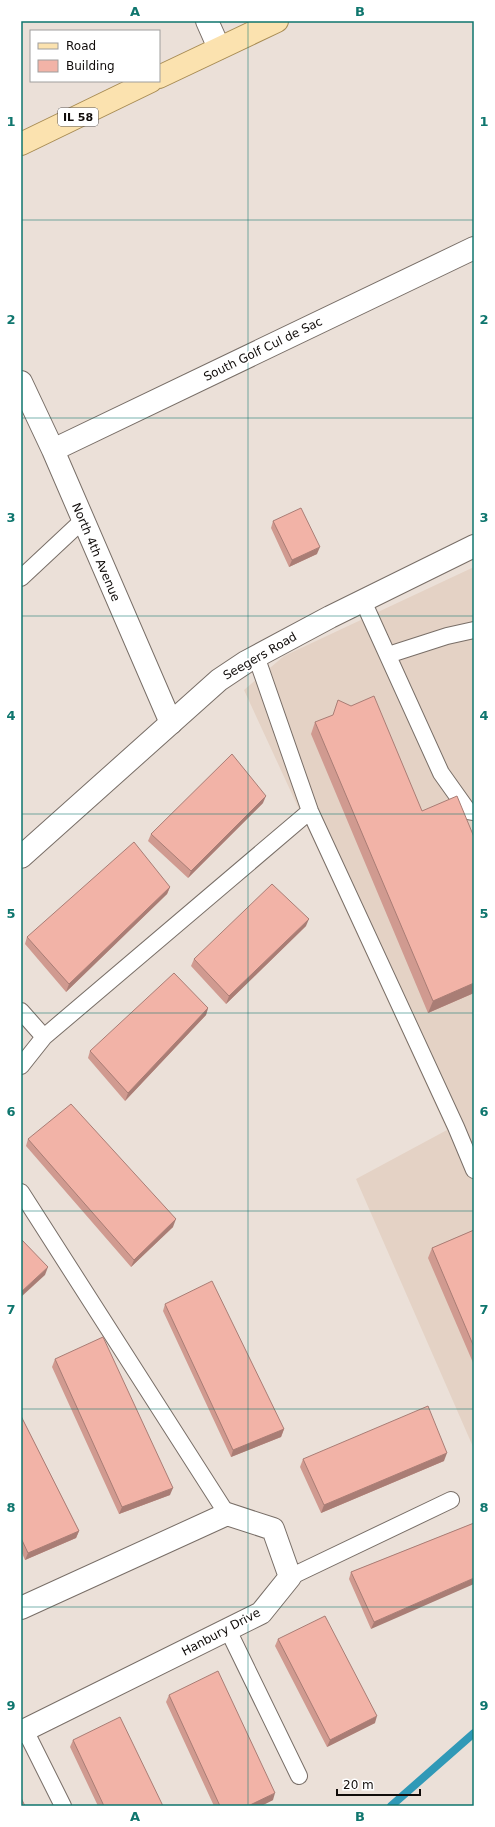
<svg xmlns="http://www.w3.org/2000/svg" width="495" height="1827" font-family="'DejaVu Sans',sans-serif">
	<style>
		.built { fill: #e4d2c5 }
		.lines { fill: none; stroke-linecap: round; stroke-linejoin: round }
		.stream { stroke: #3099b7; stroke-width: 8 }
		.service-casing { stroke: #786e67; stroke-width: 18 }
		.minor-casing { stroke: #786e67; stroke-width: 24 }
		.tertiary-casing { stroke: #786e67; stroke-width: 24 }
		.primary-casing { stroke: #a78b53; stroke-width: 24 }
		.service { stroke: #fff; stroke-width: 16 }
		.minor { stroke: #fff; stroke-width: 22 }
		.tertiary { stroke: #fff; stroke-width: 22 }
		.primary { stroke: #fbe2af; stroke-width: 22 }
		.wall { fill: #d09a90 }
		.shaded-wall { fill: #a97d75 }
		.building { fill: #f2b3a7; stroke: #a97d75 }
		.grid { fill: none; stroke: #0f766e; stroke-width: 1; stroke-opacity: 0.55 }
		.labels { text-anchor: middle; stroke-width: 3.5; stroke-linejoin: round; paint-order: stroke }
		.shield { fill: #fff; stroke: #585554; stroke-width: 1 }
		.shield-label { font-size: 11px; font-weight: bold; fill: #100c0a }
		.street-label { font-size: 12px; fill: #100c0a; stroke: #fff }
		.neatline { fill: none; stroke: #0f766e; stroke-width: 1.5 }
		.grid-label { font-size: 13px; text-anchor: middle; font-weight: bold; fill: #0f766e }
	</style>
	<rect width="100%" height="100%" fill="#ebe0d8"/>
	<path class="built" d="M474 567V1449L356 1179 447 1130 244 690 284 656Z"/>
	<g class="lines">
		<path class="stream" d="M391 1806 474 1733"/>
		<defs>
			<path id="service" d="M21 578 82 521
				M363 601 441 773 468 811 474 812
				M388 655 447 636 474 630
				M256 656 310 811 456 1127 474 1170
				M21 1011 44 1037 21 1066
				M44 1037 310 811
				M21 1192 227 1514
				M290 1577 451 1500
				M228 1630 299 1776
				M25 1730 63 1806"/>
			<path id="minor" d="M207 21 219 48
				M21 382 53 450 171 723
				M53 450 474 248
				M21 1608 227 1514 273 1529 290 1577 261 1613 21 1732"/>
			<path id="tertiary" d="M21 857 219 680 246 662 330 617 474 546"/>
			<path id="primary" d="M159 77 277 21
				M21 144 151 81"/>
		</defs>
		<use href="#service" class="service-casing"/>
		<use href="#minor" class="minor-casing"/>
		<use href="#tertiary" class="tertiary-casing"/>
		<use href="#primary" class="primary-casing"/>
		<use href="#service" class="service"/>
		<use href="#minor" class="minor"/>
		<use href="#tertiary" class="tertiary"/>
		<use href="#primary" class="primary"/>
	</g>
	<path class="wall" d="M273 521 317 554 289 567 271 528Z
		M315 722 474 993 428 1013 311 734Z
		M263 803 188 878 148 841 151 834Z
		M170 887 167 894 66 992 25 944 27 937Z
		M306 926 226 1004 191 966 194 959Z
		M208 1008 206 1015 125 1101 88 1058 90 1051Z
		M28 1139 173 1227 131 1267 26 1146Z
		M474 1230V1365L428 1258 432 1248Z
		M165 1304 284 1429 281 1437 231 1457 163 1311Z
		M55 1359 170 1495 119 1514 52 1367Z
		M21 1416 79 1531 76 1538 25 1560 21 1551Z
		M303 1459 444 1461 321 1513 300 1467Z
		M474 1523 371 1629 349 1579 351 1572Z
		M278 1639 375 1723 327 1747 275 1646Z
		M169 1695 273 1800 261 1806H214L166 1702Z
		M73 1740 163 1806H98L70 1747Z"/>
	<path class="shaded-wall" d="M320 547 317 554 289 567 292 560Z
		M266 796 263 803 188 878 191 871Z
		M170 887 167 894 66 992 69 984Z
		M309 919 306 926 226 1004 229 996Z
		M474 983V993L428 1013 433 1001Z
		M208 1008 206 1015 125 1101 128 1093Z
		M176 1219 173 1227 131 1267 134 1260Z
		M48 1267 45 1275 21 1297V1292Z
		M284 1429 281 1437 231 1457 233 1450Z
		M447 1453 444 1461 321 1513 324 1505Z
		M173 1488 170 1495 119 1514 122 1507Z
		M79 1531 76 1538 25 1560 28 1553Z
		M474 1578V1584L371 1629 374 1622Z
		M377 1716 375 1723 327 1747 330 1740Z
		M275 1793 273 1800 261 1806H248Z"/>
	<path class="building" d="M301 508 320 547 292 560 273 521Z
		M374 696 422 811 457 796 474 837V983L433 1001 315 722 333 715 338 700 351 706Z
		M232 754 266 796 191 871 151 834Z
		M134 842 170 887 69 984 27 937Z
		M272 884 309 919 229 996 194 959Z
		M174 973 208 1008 128 1093 90 1051Z
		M71 1104 176 1219 134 1260 28 1139Z
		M474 1230V1347L432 1248Z
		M21 1239 48 1267 21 1292Z
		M212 1281 284 1429 233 1450 165 1304Z
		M103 1337 173 1488 122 1507 55 1359Z
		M428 1406 447 1453 324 1505 303 1459Z
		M21 1416 79 1531 28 1553 21 1538Z
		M474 1523V1578L374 1622 351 1572Z
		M325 1616 377 1716 330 1740 278 1639Z
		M218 1671 275 1793 248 1806H220L169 1695Z
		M120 1717 163 1806H104L73 1740Z
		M21 1798 25 1806H21Z"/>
	<path class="grid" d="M248 21V1806M21 220H474M21 418H474M21 616H474M21 814H474M21 1013H474M21 1211H474M21 1409H474M21 1607H474"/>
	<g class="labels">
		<rect class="shield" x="58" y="108" width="40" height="18" rx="3"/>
		<g class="shield-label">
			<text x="78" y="121">IL 58</text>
		</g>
		<g class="street-label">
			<text transform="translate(263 349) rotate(-26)" y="4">South Golf Cul de Sac</text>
			<text transform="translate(96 552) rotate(67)" y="4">North 4th Avenue</text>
			<text transform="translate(260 656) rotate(-30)" y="4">Seegers Road</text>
			<text transform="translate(221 1632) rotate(-28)" y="4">Hanbury Drive</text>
		</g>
	</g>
	<rect width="495" height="1827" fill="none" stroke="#ffffff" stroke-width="44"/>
	<rect x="30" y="30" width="130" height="52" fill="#ffffff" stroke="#9f9e9d"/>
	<rect x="38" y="43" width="20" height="6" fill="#fbe2af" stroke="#9f9e9d"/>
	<text x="66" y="50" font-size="12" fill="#100c0a">Road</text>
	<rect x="38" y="60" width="20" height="12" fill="#f2b3a7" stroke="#9f9e9d"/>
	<text x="66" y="70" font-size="12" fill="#100c0a">Building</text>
	<path d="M337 1789v6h83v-6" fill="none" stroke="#100c0a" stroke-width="2"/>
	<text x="343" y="1789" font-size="12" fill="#100c0a" stroke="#ffffff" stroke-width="3" paint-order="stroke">20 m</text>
	<rect x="22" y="22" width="451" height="1783" class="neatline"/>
	<g class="grid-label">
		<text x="135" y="16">A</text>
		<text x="360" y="16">B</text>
		<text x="11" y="126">1</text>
		<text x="484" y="126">1</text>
		<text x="11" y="324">2</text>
		<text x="484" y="324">2</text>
		<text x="11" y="522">3</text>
		<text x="484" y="522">3</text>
		<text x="11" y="720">4</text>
		<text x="484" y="720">4</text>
		<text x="11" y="918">5</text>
		<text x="484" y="918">5</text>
		<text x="11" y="1116">6</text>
		<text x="484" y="1116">6</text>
		<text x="11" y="1314">7</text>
		<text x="484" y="1314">7</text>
		<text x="11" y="1512">8</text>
		<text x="484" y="1512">8</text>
		<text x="11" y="1710">9</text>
		<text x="484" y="1710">9</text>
		<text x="135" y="1821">A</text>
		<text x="360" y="1821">B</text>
	</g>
</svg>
